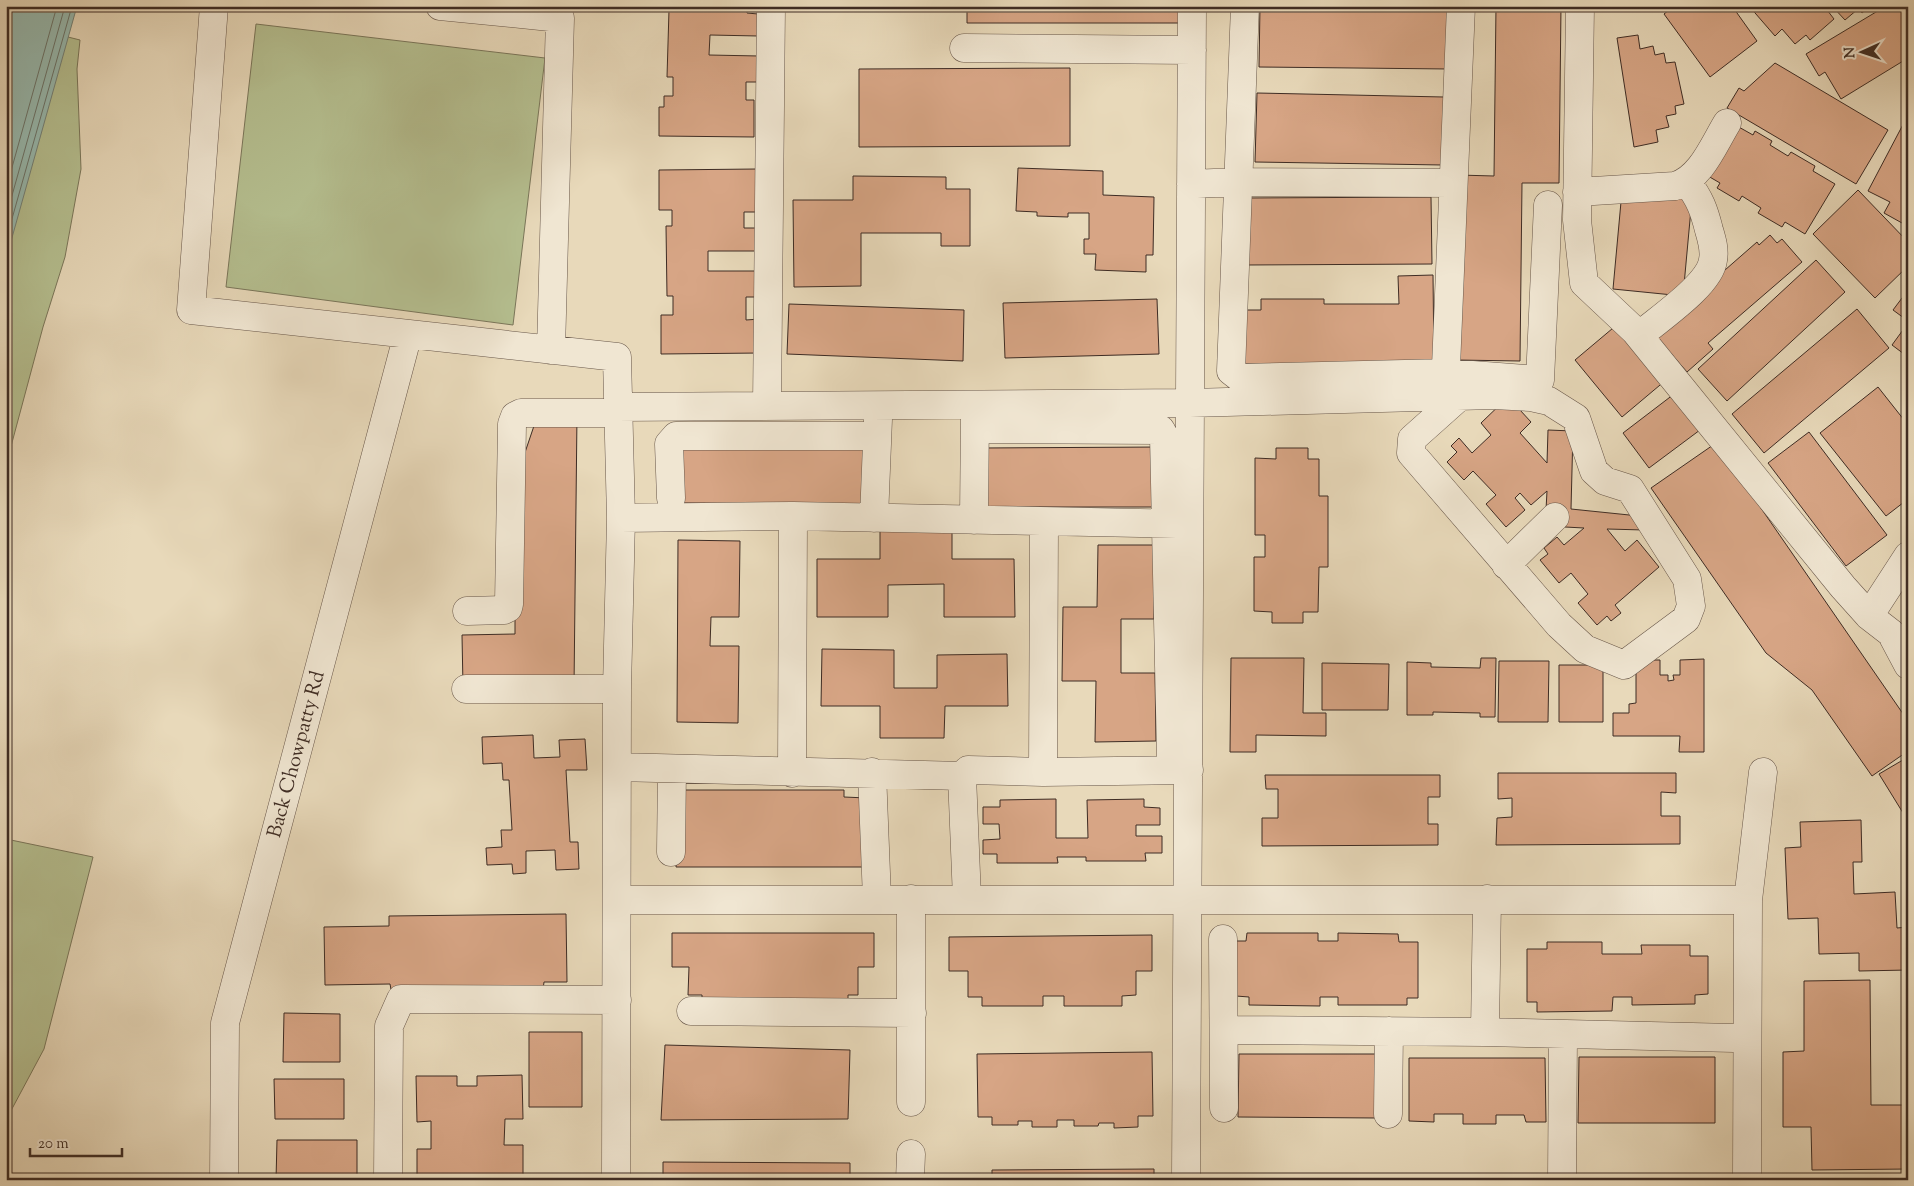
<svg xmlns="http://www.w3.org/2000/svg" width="1914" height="1186" font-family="'Sorts Mill Goudy',serif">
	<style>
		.green { fill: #b5bf90; stroke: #7a765a }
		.water { fill: #97bab0; stroke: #738178 }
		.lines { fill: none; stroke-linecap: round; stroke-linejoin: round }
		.shore { stroke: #6a736a; stroke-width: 1 }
		.building { fill: #d7a585; stroke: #3e2c24 }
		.minor-casing { stroke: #68574a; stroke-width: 29 }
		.minor { stroke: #f0e6d2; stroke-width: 28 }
		.labels { text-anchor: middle; stroke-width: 4; stroke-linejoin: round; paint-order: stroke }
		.street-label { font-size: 20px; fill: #3e2c24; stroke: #f0e6d2 }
	</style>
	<rect width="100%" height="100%" fill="#e8d9ba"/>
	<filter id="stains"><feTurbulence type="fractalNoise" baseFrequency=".004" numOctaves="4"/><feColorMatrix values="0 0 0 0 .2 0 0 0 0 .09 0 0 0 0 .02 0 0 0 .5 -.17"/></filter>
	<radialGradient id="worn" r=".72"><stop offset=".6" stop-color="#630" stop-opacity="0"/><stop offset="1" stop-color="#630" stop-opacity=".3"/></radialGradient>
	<path class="green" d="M256 24 545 58 513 325 226 287Z
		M44 31 80 40 77 69 81 169 65 257 43 327 6 465V54Z
		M6 839 93 857 44 1049 6 1120Z"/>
	<path class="water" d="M6 6H77L6 259Z"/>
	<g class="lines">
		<path class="shore" d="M6 189 57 6
			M6 217 65 6
			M6 240 72 6"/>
	</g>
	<path class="building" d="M673 6H747V13L758 14V36L710 35 709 55 759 56 758 82H746V100H754V137L659 136V107H664V96H673V77H667L669 10H673Z
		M967 6H1180V23H967Z
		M1260 6H1450L1449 69 1259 67Z
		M1496 6H1561L1559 183H1522L1520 361 1456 360 1458 175 1494 176Z
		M1674 6H1732L1757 41 1710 77 1664 14Z
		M1749 6H1824L1834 19 1810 40 1806 35 1795 44 1782 29 1775 36Z
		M1832 6H1870L1862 13 1858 9 1845 20Z
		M1886 6H1899L1908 21V58L1841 99 1825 72 1819 76 1806 54Z
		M1638 35 1640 49 1653 46 1655 55 1664 53 1666 63 1675 62 1684 104 1675 106 1676 114 1666 116 1669 127 1656 130 1658 142 1634 147 1617 38Z
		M1775 63 1888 130 1856 184 1727 108 1739 88 1744 91Z
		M1070 68V146L859 147V69Z
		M1257 93 1444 97 1443 165 1255 162Z
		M1908 115V212L1902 223 1884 213 1890 202 1868 191Z
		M1737 126 1753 135 1755 131 1772 141 1770 145 1788 156 1791 152 1815 166 1813 171 1835 184 1805 234 1785 222 1782 227 1758 213 1761 208 1742 196 1739 201 1717 188 1720 183 1708 176Z
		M1018 168 1103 171V195L1154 197 1153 255H1146V272L1095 270 1096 254H1084V239H1089V213H1068V217L1037 216V212L1016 211Z
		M757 169 758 212H744V228H759V251H708V271H759L760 297H746V320L760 319V353L661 354V315H673V296H667L666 226H672V210H659V170Z
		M853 176 946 177V189H970V246H941V233H861V286L794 287 793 200H853Z
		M1858 190 1908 242V266L1875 298 1813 234Z
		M1622 191 1692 198 1683 296 1613 289Z
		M1431 197 1432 264 1246 265 1245 198Z
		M1770 235 1777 243 1782 239 1802 262 1708 343 1713 349 1687 372 1653 333 1757 242 1759 245Z
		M1816 260 1845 292 1727 401 1698 369Z
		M1433 275 1434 363 1244 364 1243 310H1261V299H1324V304H1399L1398 276Z
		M1908 290V321L1893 310Z
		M1157 299 1159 354 1005 358 1003 303Z
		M789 304 964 310 963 361 787 354Z
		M1857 309 1889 348 1764 453 1732 414Z
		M1619 323 1666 380 1622 417 1575 360Z
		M1908 323V357L1892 345Z
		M1878 387 1908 425V499L1886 516 1820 433Z
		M1678 391 1704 427 1649 468 1623 433Z
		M1508 397 1531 422 1520 433 1547 463 1548 430 1573 431 1571 509 1639 516 1644 530 1607 529 1625 551 1637 540 1659 567 1615 605 1621 613 1611 621 1607 616 1597 625 1578 603 1588 594 1571 573 1559 583 1540 560 1548 554 1544 548 1557 537 1564 545 1584 528 1565 527V510H1546L1547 491 1531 505 1520 493 1515 498 1525 510 1506 527 1486 504 1496 495 1473 471 1464 480 1447 462 1457 452 1451 446 1459 438 1472 453 1491 435 1481 423Z
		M538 414H577L574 688 463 687 462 635 515 634V482Z
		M1809 432 1887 535 1846 566 1768 463Z
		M682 443 868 445V505L681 503Z
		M1716 443 1908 721V751L1872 776 1812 690 1766 653 1651 488Z
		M1160 447V507H981V448Z
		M1276 448H1308V459H1319V496H1328V567H1319L1318 612H1303V623H1272V612L1254 611V557H1265V535H1255V458L1276 459Z
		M952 526V559H1014L1015 617H944V584L888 585V617H817V559H880V528Z
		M678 540 740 541 739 617H711L710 646H739L738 723 677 722Z
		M1098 545H1155L1154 619H1121V673H1155L1156 741 1095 742 1096 681H1062L1063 607H1097Z
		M822 649 894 650V688H937V655L1007 654 1008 706H945L944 738H880V706H821Z
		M1231 658H1304L1303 713H1326V736L1256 735V752H1230Z
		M1481 658H1496L1495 717H1480V713L1433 712V715H1407V662L1431 663V667L1480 668Z
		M1704 659V752H1679L1680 736H1613V713H1629V704L1636 703V660H1660V675H1668V681L1674 680 1673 675H1680V660Z
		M1499 661H1549L1548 722H1498Z
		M1322 663 1389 664 1388 710H1322Z
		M1559 665H1603V722H1559Z
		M533 735 534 758 560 757 559 740 585 739 587 770H566L570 842H578L579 869 556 870 555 850 526 851V873L513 874 512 864 487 865 486 848 502 847 501 830H512L509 780H503L502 763 483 764 482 737Z
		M1908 757V821L1879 774Z
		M1498 773H1676V793L1661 792V816H1680V844L1496 845 1497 818 1512 817V798L1498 799Z
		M1265 775H1440V797H1428V824H1438V845L1262 846V818H1278V789H1266Z
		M677 790H844V797L867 798 868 867H676Z
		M1056 799V838H1088L1087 800 1144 799V807L1160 808V825H1136V836H1162V853H1145L1146 861H1086V857H1057L1058 863H997V854H983V840L1000 839 999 824H983V807H1000V800Z
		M1861 820 1862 862H1853L1854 894 1895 892 1897 928 1908 927V970L1859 971V953L1819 954 1818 918 1788 919 1785 848 1801 847 1800 822Z
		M566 914 567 982H544L543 990 392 995 390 984 325 985 324 927 389 926V916Z
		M672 933H874V967H858V995H848V1003H702V995H688L689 967H672Z
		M1247 933H1318V941H1338V933L1398 934 1399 942H1418V998H1407V1005H1338V997H1320V1006L1249 1005V997L1236 996V941H1246Z
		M1152 935V971H1136V995L1122 996V1006H1064V996H1043V1006H982V997H968V971H949V937Z
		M1547 942H1602V954H1642L1641 945H1690V956H1708V994L1695 995V1004L1632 1005V997H1613L1612 1011 1537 1012V1002H1527V949H1547Z
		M1870 980 1871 1105H1908V1169L1812 1170 1811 1127H1783V1052L1804 1051V981Z
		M284 1013 340 1014V1062H283Z
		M529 1032H582V1107H529Z
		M665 1045 850 1050 848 1119 661 1120Z
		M1152 1052 1153 1116H1138V1127L1114 1128V1123H1099L1098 1126H1074V1120H1057V1127H1032V1121H1018V1125H992V1117H978L977 1054Z
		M1239 1054H1377V1118L1238 1117Z
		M1579 1057H1715V1123H1578Z
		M1409 1058H1545L1546 1122H1526L1524 1115H1496V1124H1463V1114H1434V1122L1409 1121Z
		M522 1075 523 1119H505L504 1145H523V1180H476V1176H456V1180H417V1149H431V1121L417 1122 416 1076H457V1086H477V1076Z
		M274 1079H344V1119H275Z
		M277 1140H357V1180H276Z
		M663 1162 850 1163V1180H663Z
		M1154 1169V1180H992V1170Z"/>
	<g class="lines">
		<defs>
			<path id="minor" d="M214 6 191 310 617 357 621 518 617 689 616 1180
				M440 6 560 18 551 350
				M1245 6 1231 371 1240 378 1446 373 1540 380 1548 205
				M1580 6 1577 220 1584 283 1635 331 1843 587 1869 616 1891 633 1908 665
				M964 48 1192 50
				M1191 184 1238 182 1453 183
				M1577 192 1675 186C1701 178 1713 146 1727 123
				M1639 336C1658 319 1710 285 1713 260 1715 250 1712 240 1709 230 1704 210 1700 199 1687 182
				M1445 391 1461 6
				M767 406 771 6
				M617 407 1190 403 1494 395 1531 397 1549 401 1576 418 1594 471 1605 481 1630 489 1687 579 1691 606 1686 619 1624 665 1585 649 1559 625 1411 453 1412 439 1459 397
				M975 429 1161 430 1164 436 1171 756
				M671 498 669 444 676 436H877
				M621 518 793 516 1189 524
				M874 518 878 419
				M974 520 975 411
				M1506 565 1555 517
				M467 611 504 610 508 608 509 604 512 424 515 416 521 413H617
				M1869 616 1908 556
				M466 689H617
				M617 767 962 776 968 770 1043 772 1189 770
				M872 772 877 899
				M1043 772 1044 522
				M792 773 793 516
				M962 776 967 899
				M671 852 672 769
				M1487 899 1485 1032 1734 1038
				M617 900H1748
				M1223 939 1224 1108
				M691 1011 912 1013
				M1224 1030 1485 1032
				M911 1102V899
				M1388 1114 1389 1031
				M224 1180 225 1023 408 334
				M388 1180 389 1026 401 999 617 1000
				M910 1180 911 1154
				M1186 1180 1192 6
				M1562 1180 1563 1034
				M1747 1180 1748 900 1763 772"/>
		</defs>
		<use href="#minor" class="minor-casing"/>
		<use href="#minor" class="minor"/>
	</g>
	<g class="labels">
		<g class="street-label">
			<text transform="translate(295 754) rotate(-75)" y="7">Back Chowpatty Rd</text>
		</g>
	</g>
	<rect width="1914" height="1186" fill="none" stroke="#e8d9ba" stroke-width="25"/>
	<rect x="8" y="8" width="1899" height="1171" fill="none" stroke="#3e2c24" stroke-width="2.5"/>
	<rect x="12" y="12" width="1889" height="1161" fill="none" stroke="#3e2c24"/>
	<g transform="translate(1862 52) rotate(267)" stroke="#f0e6d2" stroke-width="4" paint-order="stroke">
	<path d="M0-4L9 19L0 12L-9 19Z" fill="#3e2c24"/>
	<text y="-8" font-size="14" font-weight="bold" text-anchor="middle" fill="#3e2c24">N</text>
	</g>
	<path d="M30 1148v8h92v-8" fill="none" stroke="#3e2c24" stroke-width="2.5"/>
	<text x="38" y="1148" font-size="15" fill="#3e2c24" stroke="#f0e6d2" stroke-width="4" paint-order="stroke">20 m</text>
	<rect width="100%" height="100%" filter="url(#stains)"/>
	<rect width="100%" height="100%" fill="url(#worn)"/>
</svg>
